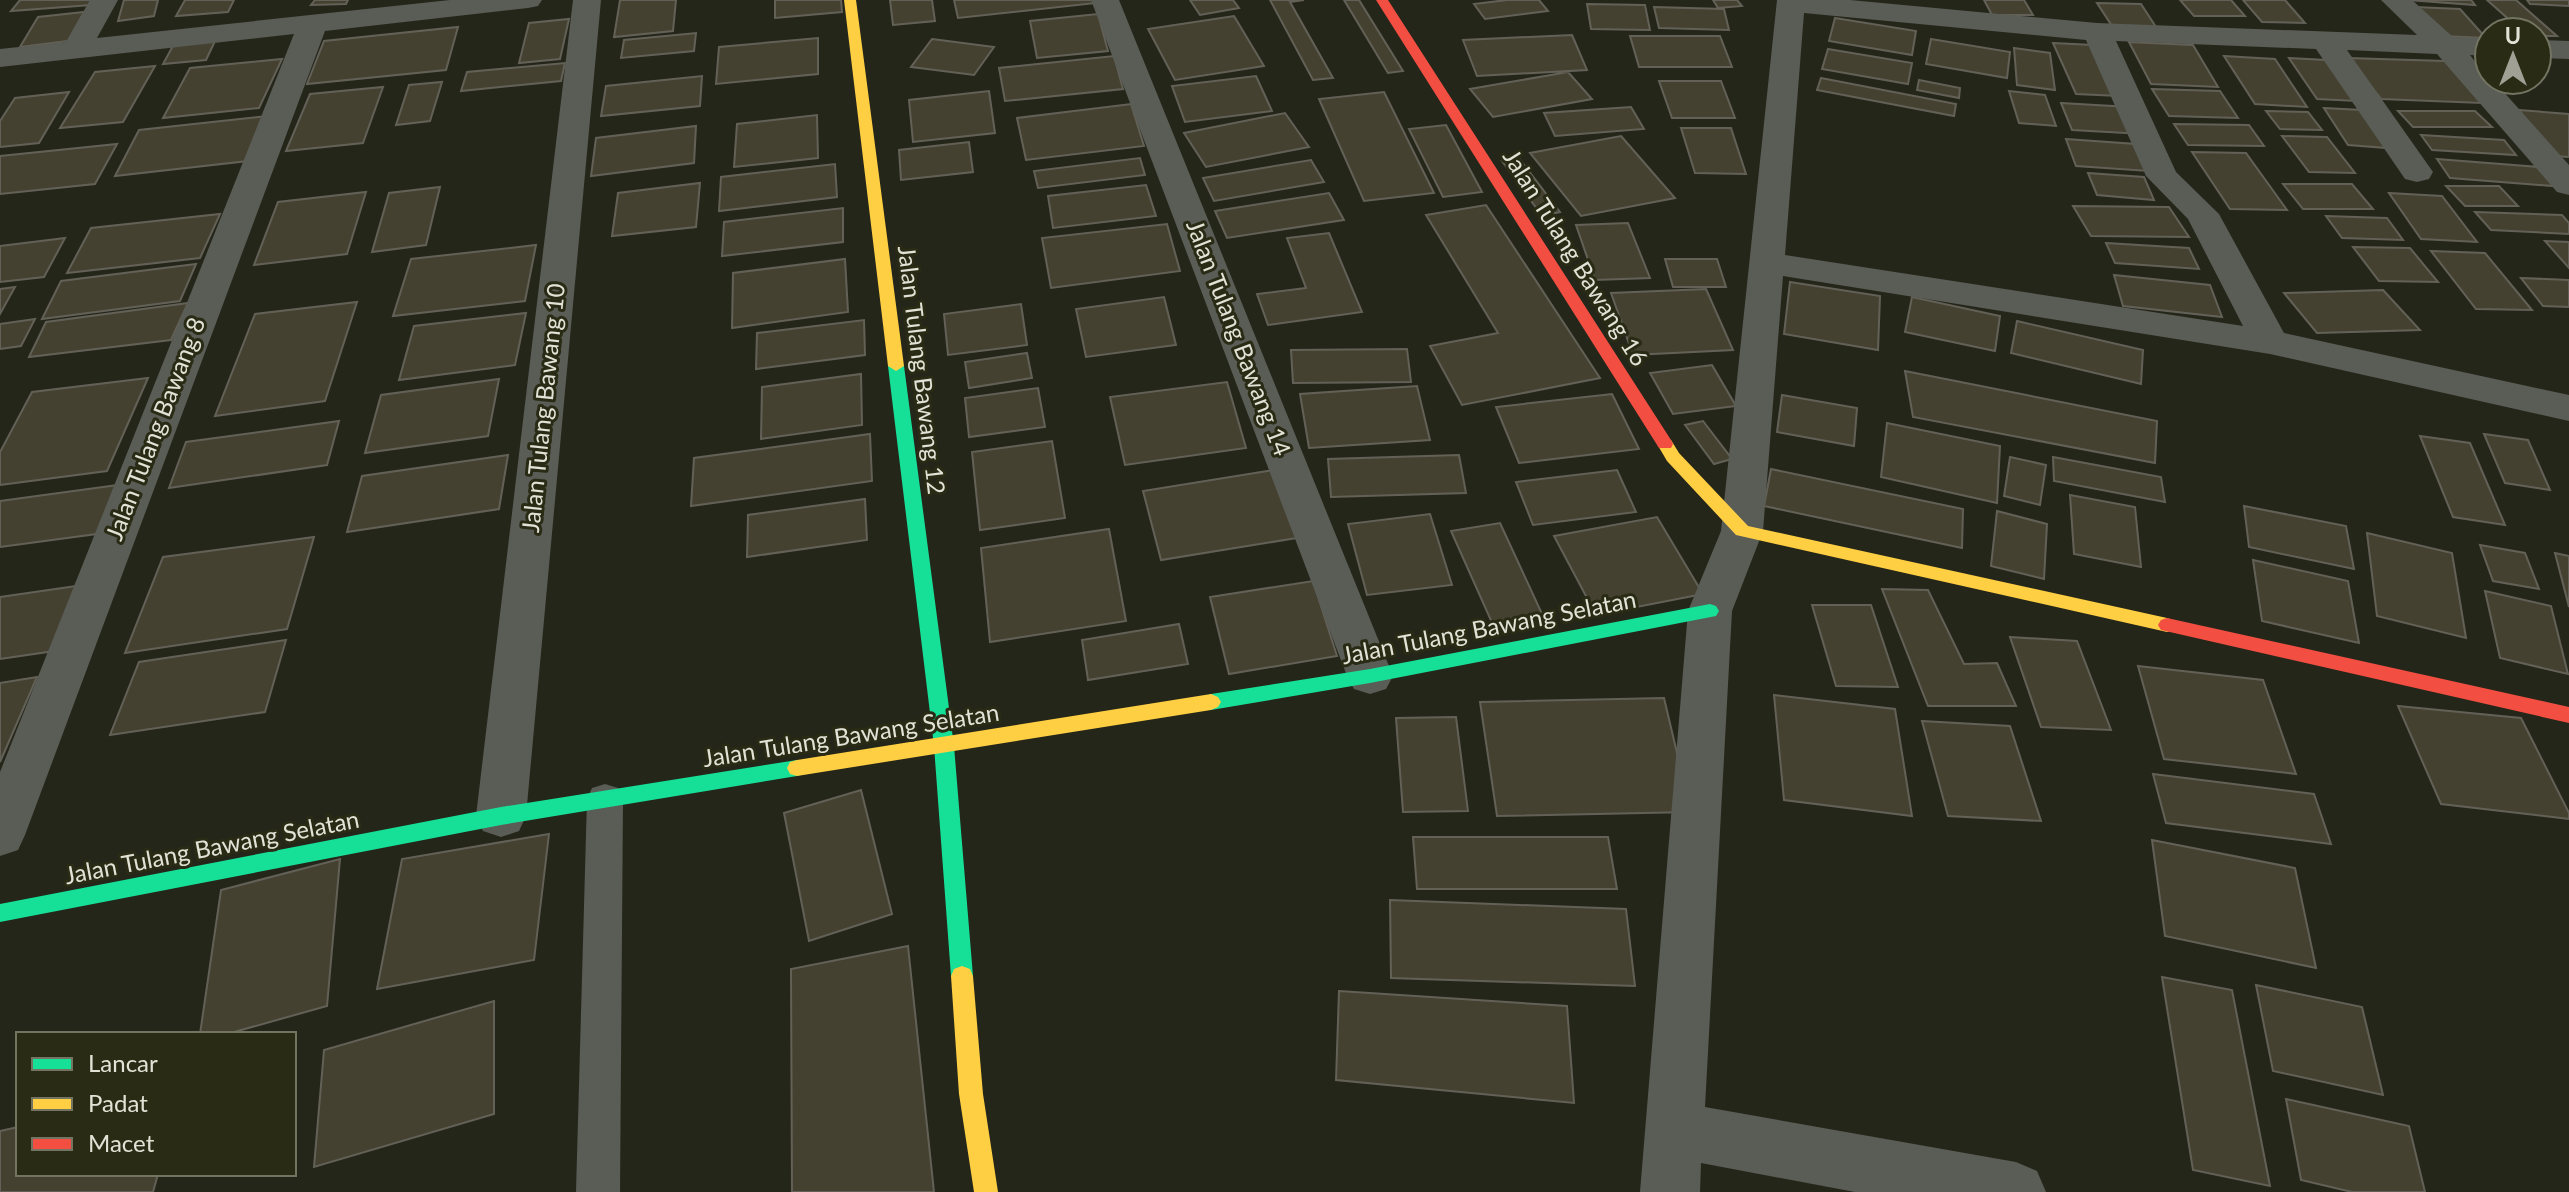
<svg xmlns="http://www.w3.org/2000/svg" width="2569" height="1192" font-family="Lato,sans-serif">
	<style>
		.building { fill: #444131; stroke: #636157; stroke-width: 2 }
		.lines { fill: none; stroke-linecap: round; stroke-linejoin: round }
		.lane { fill: #5a5c56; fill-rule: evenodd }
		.street { fill: #5a5c56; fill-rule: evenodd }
		.fast { fill: #16e098; fill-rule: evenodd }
		.slow { fill: #ffcf43; fill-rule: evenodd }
		.jam { fill: #f24e42; fill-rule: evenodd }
		.labels { text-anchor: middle; stroke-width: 6; stroke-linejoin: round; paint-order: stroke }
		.street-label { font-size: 24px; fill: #e2e3d6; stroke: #292b15 }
	</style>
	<rect width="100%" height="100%" fill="#25261a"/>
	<path class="building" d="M20 0H96L91 5 11 11Z
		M124 0H158L154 16 118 21Z
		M185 0H234L228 12 176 16Z
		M315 0H348L346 4 311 5Z
		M620 0H676L673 31 614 37Z
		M775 0H841L842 12 775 18Z
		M890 0H932L935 21 893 25Z
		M954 0H1095L1096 3 958 18Z
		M1190 0H1233L1239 8 1200 15Z
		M1270 0H1304L1290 2 1333 78 1313 80Z
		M1344 0H1359L1403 71 1388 73Z
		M1507 0H1539L1548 11 1485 19 1474 4Z
		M1713 0H1737L1742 6 1718 8Z
		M1984 0H2024L2033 15H1992Z
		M2180 0H2231L2245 16H2194Z
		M2243 0H2285L2305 23 2262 22Z
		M2408 0H2471L2475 5Z
		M2487 0H2516L2557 36H2537V32H2523Z
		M2527 0H2569V6L2530 4Z
		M2097 3 2141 4 2156 27 2112 26Z
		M1587 4 1645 5 1650 30 1591 29Z
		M1654 7 1724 9 1729 30 1659 28Z
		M2415 7 2460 9 2486 38 2441 36Z
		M84 12 68 41 20 47 38 17Z
		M1098 14 1108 51 1037 58 1030 21Z
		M1234 16 1264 66 1175 80 1148 29Z
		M1835 18 1916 31 1912 55 1829 41Z
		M569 19 560 59 519 63 529 23Z
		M458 27 446 70 307 84 324 41Z
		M696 33 694 51 621 58 624 40Z
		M1572 35 1587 70 1477 76 1463 40Z
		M1630 36H1720L1732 67H1639Z
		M818 38V74L716 84 719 47Z
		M216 39 206 60 163 64 174 44Z
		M932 39 994 47 974 75 911 67Z
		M1931 39 2010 52 2007 78 1926 64Z
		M2129 42 2193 45 2218 87 2151 84Z
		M2053 43 2093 45 2118 96 2076 94Z
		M2014 48 2050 53 2055 90 2017 85Z
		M1828 49 1912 63 1908 84 1822 69Z
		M1114 56 1123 89 1005 101 999 68Z
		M2224 56 2275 59 2307 107 2255 104Z
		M2289 58 2326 60 2356 101 2317 99Z
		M2348 58 2445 61 2481 103 2381 99Z
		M282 59 259 108 163 118 190 68Z
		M565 63 561 81 461 91 467 72Z
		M155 66 123 122 60 128 95 72Z
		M1568 72 1592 99 1493 117 1470 89Z
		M702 76 700 106 601 116 606 86Z
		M1256 76 1272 111 1185 122 1172 86Z
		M1821 78 1956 104 1954 116 1817 90Z
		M1919 80 1960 88 1959 98 1917 90Z
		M1659 81H1721L1735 118H1672Z
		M442 82 430 121 396 125 409 85Z
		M383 87 363 143 286 151 310 94Z
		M2152 89 2220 91 2238 118 2169 116Z
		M989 91 995 133 913 142 909 100Z
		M2009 91 2045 95 2056 126 2019 123Z
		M69 92 39 143 0 147V121L15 98Z
		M1384 92 1434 193 1364 201 1319 99Z
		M2061 103 2130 107 2143 134 2072 130Z
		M1131 104 1144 146 1026 160 1017 118Z
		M1631 107 1644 129 1555 136 1544 113Z
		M2324 108 2362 110 2387 148 2348 145Z
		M2519 110 2569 114V157L2555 156Z
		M2266 111 2308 112 2322 130 2280 129Z
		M2398 111H2475L2492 127H2413Z
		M1285 113 1309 147 1206 167 1184 133Z
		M817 115 818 158 734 167 737 124Z
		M267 116 248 161 115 176 139 130Z
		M2174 124 2249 125 2264 146 2188 145Z
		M1446 125 1482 192 1443 197 1409 129Z
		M696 126 694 163 591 176 596 138Z
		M1681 128H1731L1746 174 1695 173Z
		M2421 135 2504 140 2516 155 2432 150Z
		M1621 136 1675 198 1581 216 1530 153Z
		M2282 136 2327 137 2355 173 2309 172Z
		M2066 139 2136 144 2148 171 2076 166Z
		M969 142 973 172 901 180 899 150Z
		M117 144 95 184 0 194V156Z
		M2192 152 2246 153 2287 210 2230 209Z
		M1140 158 1145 175 1038 188 1034 171Z
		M1519 158 1560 212 1542 216 1502 161Z
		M2437 159 2539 167 2553 186 2450 178Z
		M1311 160 1324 182 1214 201 1203 178Z
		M835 164 837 197 719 211 721 177Z
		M2088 173 2144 177 2154 200 2097 195Z
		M700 183 696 227 612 236 618 193Z
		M2283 184H2352L2373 209H2303Z
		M1146 185 1156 216 1053 228 1048 196Z
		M2446 186H2499L2518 206H2465Z
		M440 187 426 245 372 252 389 193Z
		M366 192 347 254 254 265 278 202Z
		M1329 193 1344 220 1227 238 1215 211Z
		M2389 193 2442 196 2477 242 2421 239Z
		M1486 205 1600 378 1462 405 1430 346 1498 333 1426 215Z
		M2073 206 2169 207 2189 237 2091 236Z
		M843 208V242L722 256 724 222Z
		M2475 212 2562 215 2569 223V234L2491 230Z
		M220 214 200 258 67 273 91 228Z
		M2326 216 2387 218 2403 240 2342 238Z
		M1628 223 1650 278 1595 280 1576 225Z
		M1167 224 1180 271 1051 288 1042 238Z
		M1329 233 1362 312 1268 325 1257 294 1306 288 1287 238Z
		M65 238 44 277 0 282V246Z
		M2545 241 2569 242V268Z
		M2106 243 2189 248 2199 269 2115 263Z
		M536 245 525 301 393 316 411 259Z
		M2353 247 2410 248 2438 282 2379 281Z
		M2431 251 2485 253 2532 310 2476 309Z
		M845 259 848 312 732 328 733 273Z
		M1665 259H1717L1726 287H1673Z
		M196 264 180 301 42 319 61 281Z
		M2114 275 2210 285 2222 317 2123 306Z
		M2521 278 2569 280V307L2543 306Z
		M1790 282 1880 296 1878 350 1784 334Z
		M15 287 0 314V289Z
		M1706 289 1733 350 1633 355 1611 293Z
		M2383 290 2420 330 2317 333 2284 293Z
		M1164 297 1176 345 1086 357 1076 309Z
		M1912 297 2000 316 1995 351 1905 332Z
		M357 302 325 401 215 416 255 314Z
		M188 303 171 340 29 357 46 322Z
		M1021 304 1027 345 948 355 944 314Z
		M526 313 515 365 399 380 414 326Z
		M35 319 21 346 0 349V324Z
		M864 320 865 355 756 369 757 333Z
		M2017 321 2143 350 2141 384 2011 353Z
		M1407 349 1411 382 1293 383 1291 350Z
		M1027 353 1032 378 969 388 965 362Z
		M1712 365 1736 406 1673 414 1650 373Z
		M1905 371 2157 421 2155 463 1913 417Z
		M861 374 862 425 761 439 762 387Z
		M148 378 107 471 0 485V452L32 392Z
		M499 379 488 436 365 453 381 395Z
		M1227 382 1246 448 1125 465 1110 397Z
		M1417 386 1430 440 1309 448 1300 394Z
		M1038 388 1045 427 969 437 965 398Z
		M1612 394 1639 449 1519 463 1496 407Z
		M1782 395 1857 408 1854 446 1777 432Z
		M339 421 327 465 169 488 186 442Z
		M1703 421 1732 459 1714 464 1685 425Z
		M1887 423 2000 446 1997 503 1881 477Z
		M870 434 872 481 691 506 694 458Z
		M2484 434 2528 440 2550 490 2505 483Z
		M2420 436 2470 443 2505 525 2453 517Z
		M1052 441 1065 518 980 530 972 452Z
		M508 455 499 509 347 532 362 476Z
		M1459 455 1466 493 1331 497 1328 459Z
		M2010 457 2046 465 2040 505 2004 496Z
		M2053 457 2161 477 2165 502 2054 481Z
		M1771 469 1963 509 1962 548 1764 506Z
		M1274 470 1297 538 1161 560 1143 491Z
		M1617 470 1636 512 1533 525 1516 482Z
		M125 484 104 533 0 547V501Z
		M2070 495 2135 507 2141 567 2074 554Z
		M865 499 867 540 747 557 748 515Z
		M2244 506 2346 526 2354 569 2249 547Z
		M1997 511 2047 524 2044 579 1991 566Z
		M1430 514 1452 585 1367 595 1348 524Z
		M1657 517 1703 594 1596 615 1554 536Z
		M1500 523 1543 616 1493 625 1451 531Z
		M1109 529 1126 621 990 642 981 548Z
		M2367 533 2452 553 2466 638 2377 616Z
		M314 537 287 629 125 653 163 557Z
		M2480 545 2525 553 2539 589 2493 581Z
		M2555 553 2569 556V607Z
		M2253 560 2348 581 2359 643 2262 621Z
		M1313 581 1337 656 1229 674 1210 597Z
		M90 584 61 650 0 659V597Z
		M1882 589 1928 590 1964 664 1997 663 2016 706H1928Z
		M2485 591 2551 606 2568 674 2500 658Z
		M1812 605H1871L1898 687 1836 686Z
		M1179 624 1188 664 1088 680 1082 640Z
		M2010 637 2077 641 2111 730 2041 727Z
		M286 640 265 712 110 735 139 662Z
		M2138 666 2263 680 2296 774 2164 759Z
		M37 677 0 762V683Z
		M1774 695 1895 709 1912 816 1784 800Z
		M1664 698 1691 812 1497 816 1480 702Z
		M2398 706 2521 718 2569 813V819L2441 804Z
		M1456 717 1468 811 1403 812 1396 718Z
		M1922 721 2010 726 2041 821 1948 816Z
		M2153 774 2314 794 2331 844 2166 823Z
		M861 790 892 914 809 941 784 813Z
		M549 834 534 960 377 989 402 859Z
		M1413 837H1608L1617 889H1417Z
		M2152 840 2295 868 2316 968 2165 936Z
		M340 859 327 1006 227 1034H200L221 890Z
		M1390 900 1626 909 1635 986 1391 978Z
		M908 946 934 1192H792L791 969Z
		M2162 977 2232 990 2270 1186 2193 1170Z
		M2256 985 2362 1007 2383 1095 2273 1071Z
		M1339 991 1567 1006 1574 1103 1336 1080Z
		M494 1001V1114L314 1167 324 1050Z
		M2286 1099 2409 1126 2425 1192H2352L2301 1180Z
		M18 1127V1174H158L153 1192H0V1131Z"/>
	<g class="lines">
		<path class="lane" d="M605 784 618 788 623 799 620 1192H576L587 799 592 788Z"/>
		<path class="street" d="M90 0H118L97 38 450 0H542L538 6 528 8 325 31 25 835 18 850 0 856V772L294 34 0 67V49L66 42Z
			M573 0H601L526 816 519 831 501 837 483 831 476 816Z
			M1091 0H1119L1393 676 1386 689 1370 694 1354 689 1347 676Z
			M1777 0H1850L2097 23 2417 35 2381 0H2412L2453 37 2489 38V56L2470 55 2489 80H2493L2569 165V195L2557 192 2437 54 2347 50 2433 172 2429 179 2417 182 2405 179 2316 49 2116 41 2176 172 2219 214 2284 333 2569 395V421L2270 354 1783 276 1763 531 1732 611 1705 1107 2016 1162 2037 1171 2046 1192H1855L1701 1163 1700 1192H1640L1688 611 1721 531ZM1804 13 2086 40 2146 176 2188 219 2243 326 1785 255Z
			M2537 40 2569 41V59L2537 58Z"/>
		<path class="fast" d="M896 361 904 366 954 746 973 976 970 983 962 986 954 983 951 976 934 746 888 366Z
			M1710 604 1716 606 1719 611 1716 616 1370 683 1211 710 1204 707 1201 702 1204 697 1211 694 1370 669Z
			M797 760 804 762 807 768 804 774 797 776 501 825 0 922V904L501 807Z"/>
		<path class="slow" d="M844 0H856L904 366 896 371 888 366Z
			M1665 438 1671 440 1679 453 1748 526 2167 618 2173 620 2176 625 2173 630 2167 632 1736 535 1667 461 1657 444Z
			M1211 694 1218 697 1221 702 1218 707 1211 710 797 776 790 774 787 768 790 762 797 760Z
			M962 966 970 969 973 976 983 1094 998 1192H974L959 1094 951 976 954 969Z"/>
		<path class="jam" d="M1376 0H1388L1671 440 1673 444 1671 448H1659Z
			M2167 618 2569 707V723L2161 630 2158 625 2161 620Z"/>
	</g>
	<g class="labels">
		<g class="street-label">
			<text transform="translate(1575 258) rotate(58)" y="8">Jalan Tulang Bawang 16</text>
			<text transform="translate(1238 338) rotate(69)" y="8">Jalan Tulang Bawang 14</text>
			<text transform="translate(921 370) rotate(83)" y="8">Jalan Tulang Bawang 12</text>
			<text transform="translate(544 408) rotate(-84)" y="8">Jalan Tulang Bawang 10</text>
			<text transform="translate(156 429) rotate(-69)" y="8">Jalan Tulang Bawang 8</text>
			<text transform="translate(1489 628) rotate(-11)" y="8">Jalan Tulang Bawang Selatan</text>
			<text transform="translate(851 736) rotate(-9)" y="8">Jalan Tulang Bawang Selatan</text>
			<text transform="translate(212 848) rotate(-11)" y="8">Jalan Tulang Bawang Selatan</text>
		</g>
	</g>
	<rect x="16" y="1032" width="280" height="144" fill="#292b15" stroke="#737562" stroke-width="2"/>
	<rect x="32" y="1058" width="40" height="12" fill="#16e098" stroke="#737562" stroke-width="2"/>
	<text x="88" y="1072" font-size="24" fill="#e2e3d6">Lancar</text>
	<rect x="32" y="1098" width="40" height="12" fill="#ffcf43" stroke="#737562" stroke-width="2"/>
	<text x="88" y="1112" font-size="24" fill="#e2e3d6">Padat</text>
	<rect x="32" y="1138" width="40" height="12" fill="#f24e42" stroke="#737562" stroke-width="2"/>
	<text x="88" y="1152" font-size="24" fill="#e2e3d6">Macet</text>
	<g transform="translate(2513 56)"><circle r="38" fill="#292b15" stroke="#737562" stroke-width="2"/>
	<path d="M0-6L14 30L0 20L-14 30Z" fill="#a0a194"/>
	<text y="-12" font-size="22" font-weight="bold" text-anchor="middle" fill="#e2e3d6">U</text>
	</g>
</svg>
